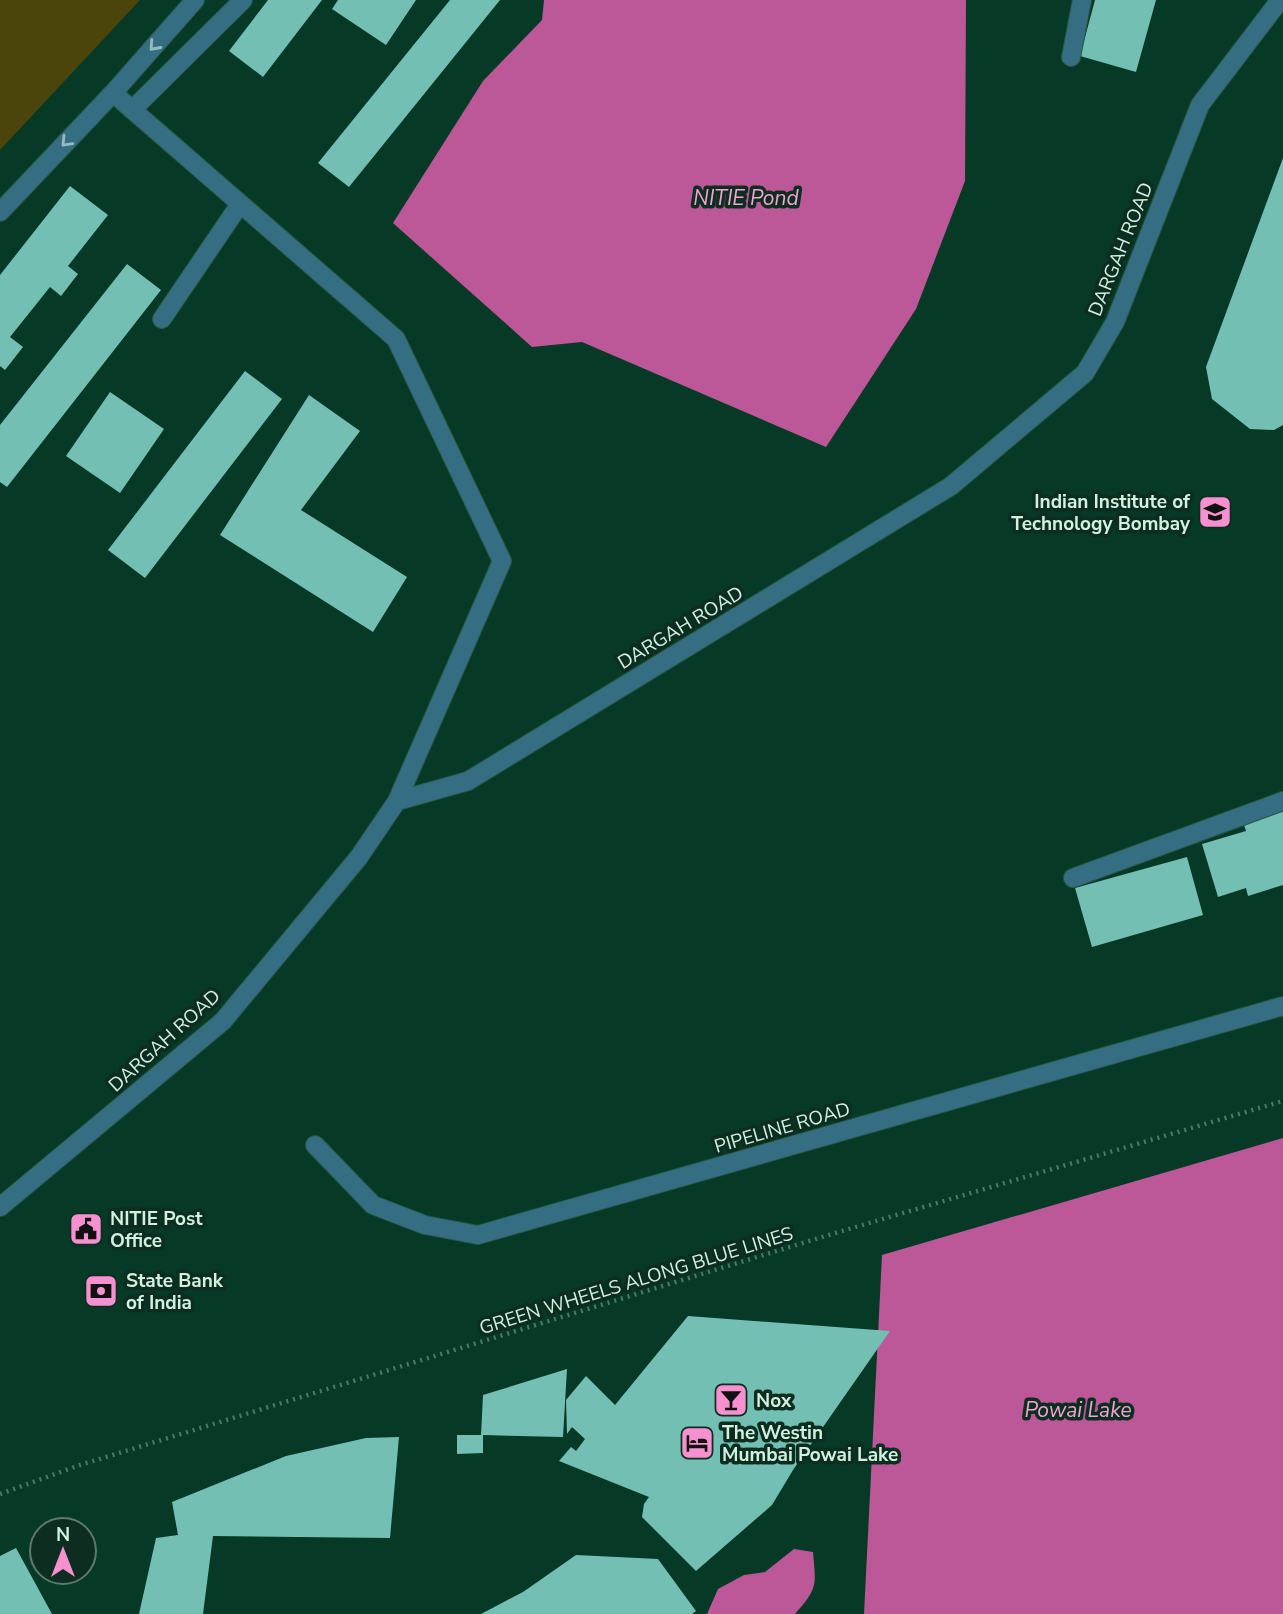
<svg xmlns="http://www.w3.org/2000/svg" width="1283" height="1614" font-family="'Nunito Sans',sans-serif">
	<style>
		.green { fill: #4b450b }
		.water { fill: #bc5798 }
		.building { fill: #73bfb3 }
		.lines { fill: none; stroke-linecap: round; stroke-linejoin: round }
		.service-casing { stroke: #275745; stroke-width: 20 }
		.minor-casing { stroke: #275745; stroke-width: 20 }
		.path { stroke: #4c7967; stroke-width: 4.5; stroke-dasharray: 2 5; stroke-linecap: butt }
		.service { stroke: #356e82; stroke-width: 18 }
		.minor { stroke: #356e82; stroke-width: 18 }
		.oneway { stroke: #93bdbb }
		.labels { text-anchor: middle; stroke-width: 7; stroke-linejoin: round; paint-order: stroke }
		.street-label { font-size: 19px; fill: #d2f1e1; stroke: #0c2d20 }
		.poi-label { font-size: 19px; font-weight: bold; fill: #d2f1e1; stroke: #0c2d20; text-anchor: start }
		.water-label { font-size: 21px; font-style: italic; fill: #f1a4d2; stroke: #0c2d20 }
	</style>
	<rect width="100%" height="100%" fill="#063a27"/>
	<path class="green" d="M0 0H140L0 150Z"/>
	<path class="water" d="M544 0H966L965 181 916 309 826 447 582 342 532 347 393 223 483 81 542 20Z
		M1283 1138V1614H864L882 1255Z
		M794 1549 813 1552C816 1586 818 1588 795 1614H707L718 1589 744 1575 765 1572Z"/>
	<path class="building" d="M268 0H322L263 77 229 51Z
		M338 0H416L386 45 332 9Z
		M450 0H500L349 187 318 163Z
		M1095 0H1156L1136 72 1080 56Z
		M1283 158V425L1274 430 1250 429 1212 399 1206 367Z
		M70 186 108 215 68 266 78 274 61 296 50 287 10 337 23 347 5 370 0 366V275Z
		M127 264 161 290 7 487 0 482V425Z
		M245 371 282 399 145 578 108 550Z
		M110 392 164 429 120 493 66 456Z
		M309 395 360 431 301 510 407 577 373 632 220 535Z
		M1283 807V885L1248 896 1246 888 1218 897 1202 844 1246 831 1242 819Z
		M1187 857 1203 915 1092 947 1075 888Z
		M688 1316 890 1331 793 1470 772 1505 696 1571 642 1517 644 1504 649 1497 559 1461 571 1447 576 1451 585 1439 572 1427 567 1434 566 1400 586 1376 615 1405Z
		M567 1369 563 1437 483 1435V1453L457 1454V1435H481L483 1395Z
		M399 1437 390 1538 213 1536 203 1614H139L156 1538 178 1535 172 1502 286 1456 366 1438Z
		M16 1548 52 1614H0V1556Z
		M576 1555 658 1559 696 1611 692 1614H481L523 1592Z"/>
	<g class="lines">
		<defs>
			<path id="service" d="M1071 57 1082 0
				M113 93 396 339 502 561 397 801
				M132 110 243 0
				M0 212 113 93 195 0
				M162 319 240 204
				M1073 878 1283 801
				M315 1145 373 1205 425 1225 478 1235 1283 1006"/>
			<path id="minor" d="M0 1207 223 1021 359 857 397 801 468 781 951 486 1085 373 1115 322 1200 105 1280 0"/>
		</defs>
		<use href="#service" class="service-casing"/>
		<use href="#minor" class="minor-casing"/>
		<path class="path" d="M0 1494 80 1465 832 1234 1283 1101"/>
		<use href="#service" class="service"/>
		<use href="#minor" class="minor"/>
	</g>
	<defs><path id="oneway-chevron" d="M-2-3.5L2.5 0L-2 3.5" fill="none" stroke-width="1.6" stroke-linecap="round" stroke-linejoin="round" transform="scale(1.75)"/></defs>
	<g class="oneway">
		<use href="#oneway-chevron" transform="translate(154 46) rotate(132)"/>
		<use href="#oneway-chevron" transform="translate(66 142) rotate(134)"/>
	</g>
	<defs>
		<symbol id="university-square" viewBox="-11 -11 22 22"><rect x="-9" y="-9" width="18" height="18" rx="4" fill="#f690cf" stroke="#0c2d20"/><path d="M0-5L7-2L0 1L-7-2ZM-4 1L0 2.5L4 1V4Q0 6-4 4Z" fill="#111"/></symbol>
		<symbol id="civic-square" viewBox="-11 -11 22 22"><rect x="-9" y="-9" width="18" height="18" rx="4" fill="#f690cf" stroke="#0c2d20"/><path d="M-.6-6.5H3V-4.5H.6V-3L4-1V1h2V6H-6V1h2V-1L-.6-3ZM-1.2 2.5V6h2.4V2.5Z" fill="#111"/></symbol>
		<symbol id="bank-square" viewBox="-11 -11 22 22"><rect x="-9" y="-9" width="18" height="18" rx="4" fill="#f690cf" stroke="#0c2d20"/><path d="M-6-4H6V4H-6ZM0-2.3a2.3 2.3 0 1 0 0 4.6a2.3 2.3 0 1 0 0-4.6Z" fill="#111"/></symbol>
		<symbol id="bar-square" viewBox="-11 -11 22 22"><rect x="-9" y="-9" width="18" height="18" rx="4" fill="#f690cf" stroke="#0c2d20"/><path d="M-6-5H6L.8 .8V4.5H3.5V6h-7V4.5H-.8V.8Z" fill="#111"/></symbol>
		<symbol id="hotel-square" viewBox="-11 -11 22 22"><rect x="-9" y="-9" width="18" height="18" rx="4" fill="#f690cf" stroke="#0c2d20"/><path d="M-6-4.5h1.5V1H6V5H4.5V3h-9V5H-6ZM-4 0a1.8 1.8 0 1 1 3.6 0ZM.5 0V-2.5h3Q6-2.5 6 0Z" fill="#111"/></symbol>
	</defs>
	<g fill-rule="evenodd">
		<use href="#university-square" x="1196" y="493" width="38" height="38"/>
		<use href="#civic-square" x="67" y="1210" width="38" height="38"/>
		<use href="#bank-square" x="82" y="1272" width="38" height="38"/>
		<use href="#bar-square" x="712" y="1381" width="38" height="38"/>
		<use href="#hotel-square" x="678" y="1424" width="38" height="38"/>
	</g>
	<g class="labels">
		<g class="street-label">
			<text transform="translate(1120 249) rotate(-68)" y="7">DARGAH ROAD</text>
			<text transform="translate(680 627) rotate(-31)" y="7">DARGAH ROAD</text>
			<text transform="translate(164 1040) rotate(-42)" y="7">DARGAH ROAD</text>
			<text transform="translate(782 1127) rotate(-16)" y="7">PIPELINE ROAD</text>
			<text transform="translate(636 1280) rotate(-17)" y="7">GREEN WHEELS ALONG BLUE LINES</text>
		</g>
		<g class="poi-label">
			<text x="1190" y="508" text-anchor="end">Indian Institute of<tspan x="1190" dy="22">Technology Bombay</tspan></text>
			<text x="110" y="1225">NITIE Post<tspan x="110" dy="22">Office</tspan></text>
			<text x="126" y="1287">State Bank<tspan x="126" dy="22">of India</tspan></text>
			<text x="756" y="1407">Nox</text>
			<text x="722" y="1439">The Westin<tspan x="722" dy="22">Mumbai Powai Lake</tspan></text>
		</g>
		<g class="water-label">
			<text x="746" y="205">NITIE Pond</text>
			<text x="1078" y="1417">Powai Lake</text>
		</g>
	</g>
	<g transform="translate(63 1551)"><circle r="33" fill="#0c2d20" stroke="#5b7b6d" stroke-width="2"/>
	<path d="M0-5L12 26L0 18L-12 26Z" fill="#f690cf"/>
	<text y="-10" font-size="19" font-weight="bold" text-anchor="middle" fill="#d2f1e1">N</text>
	</g>
</svg>
